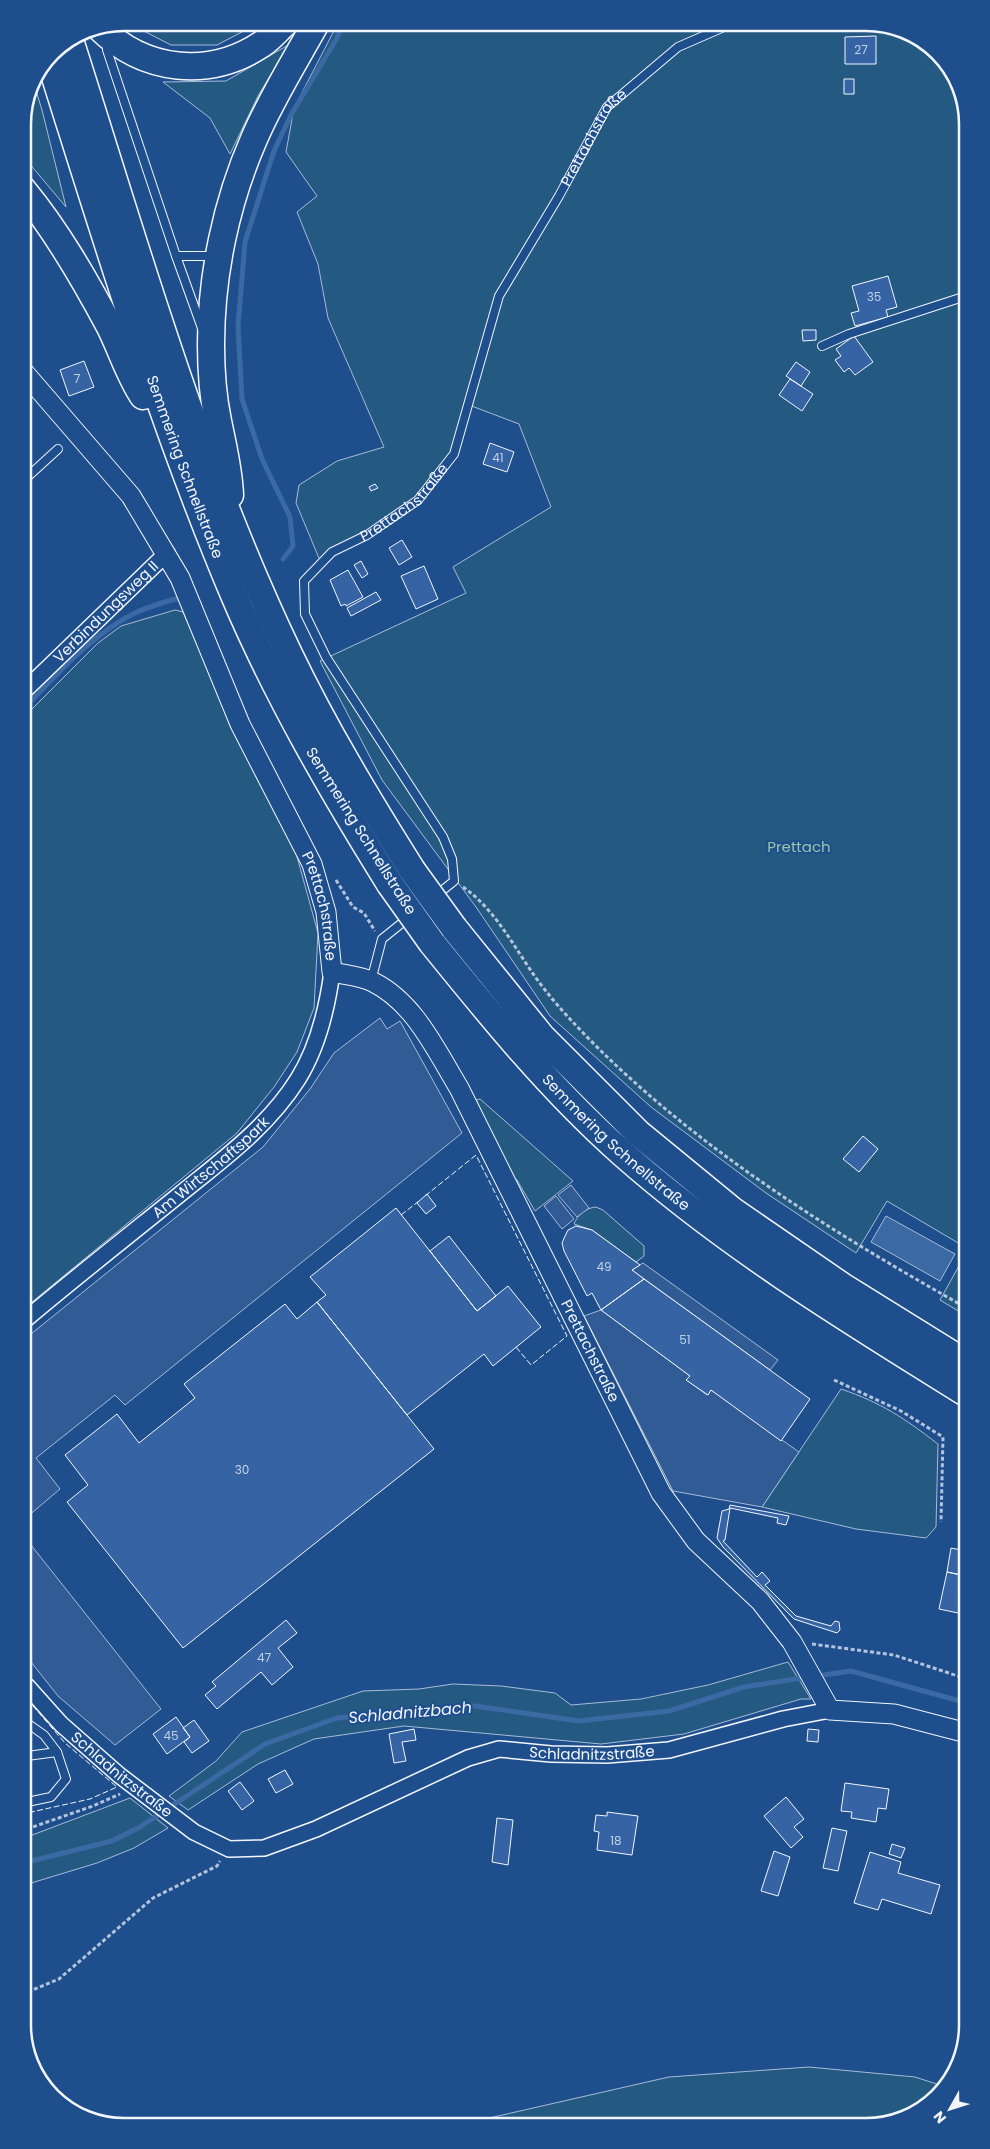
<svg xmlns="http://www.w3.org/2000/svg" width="990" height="2149" font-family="Poppins,sans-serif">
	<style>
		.green { fill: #245a82; stroke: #a8bbd7 }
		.parking { fill: #305b95; stroke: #a8bbd7 }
		.water { fill: #3b69a3; stroke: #a8bbd7 }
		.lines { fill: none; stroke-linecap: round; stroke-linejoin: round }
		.stream { stroke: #3b69a3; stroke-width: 5 }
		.building { fill: #3563a3; stroke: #f2f6ff }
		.service-casing { stroke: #f2f6ff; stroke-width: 10 }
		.minor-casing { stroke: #f2f6ff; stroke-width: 18 }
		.tertiary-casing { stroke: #f2f6ff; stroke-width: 21 }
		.motorway-casing { stroke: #f2f6ff; stroke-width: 29 }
		.path { stroke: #b3c4dc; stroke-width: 3; stroke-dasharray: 4 2.5; stroke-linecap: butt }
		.service { stroke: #1f4e8c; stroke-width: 8 }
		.minor { stroke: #1f4e8c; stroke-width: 15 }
		.tertiary { stroke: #1f4e8c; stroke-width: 19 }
		.motorway { stroke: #1f4e8c; stroke-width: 26 }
		.motorway-bridge-casing { stroke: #f2f6ff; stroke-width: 29; stroke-linecap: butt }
		.motorway-bridge { stroke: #1f4e8c; stroke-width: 26 }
		.fence { stroke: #f2f6ff; stroke-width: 1; stroke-dasharray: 6 2.5; stroke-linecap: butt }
		.labels { text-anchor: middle; stroke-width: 4; stroke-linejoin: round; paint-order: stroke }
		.number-label { font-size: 12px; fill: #c3d1e8 }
		.street-label { font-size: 15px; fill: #f2f6ff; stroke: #1f4e8c }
		.park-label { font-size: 15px; fill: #97c8a6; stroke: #1f4e8c }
		.water-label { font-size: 16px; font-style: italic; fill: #f2f6ff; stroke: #1f4e8c }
		.rim { fill: none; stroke: #f2f6ff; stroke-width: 2.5 }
	</style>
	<rect width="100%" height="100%" fill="#1f4e8c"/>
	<path class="green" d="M128 23H259L217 45H171Z
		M338 23H873L928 43 962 91 965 1247 887 1201 856 1253 766 1193 651 1107 550 1016 476 907 382 780 320 661 466 593 453 567 551 507 519 424 469 405 454 454 418 500 367 535 332 552 321 563 296 503 299 485 337 461 384 447 328 318 318 264 297 212 317 196 286 152 294 108Z
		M290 44 259 94 230 154 210 118 163 82 226 81Z
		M33 81 42 110 66 207 23 156V118Z
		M175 610 183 612 251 767 296 853 318 933 314 1008 297 1052 274 1087 237 1133 26 1307 24 717 98 643 121 626Z
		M480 1099 573 1181 535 1211 517 1180 513 1178 476 1100Z
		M596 1207 603 1210 644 1246V1256L636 1262 592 1230 574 1224C578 1214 586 1208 596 1207Z
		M965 1255V1315L940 1300Z
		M841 1389C882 1403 904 1418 938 1444L936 1527 926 1538 856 1529 762 1507Z
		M788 1662 811 1699H801L684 1734 601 1744 404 1726 314 1739 258 1764 188 1810 169 1796 216 1761 242 1732 363 1691 419 1689 453 1684 501 1686 555 1693 571 1705 641 1699 708 1685Z
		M130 1798 168 1828 134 1848 97 1863 28 1884 27 1837Z
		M809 2067 915 2077 946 2087 899 2121 463 2124 669 2077Z"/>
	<path class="parking" d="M380 1018 387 1029 400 1021 462 1133 125 1405 115 1395 36 1458 60 1489 27 1517 26 1338 263 1147 310 1089 334 1053Z
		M571 1185 589 1208 577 1217 558 1195Z
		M556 1196 574 1219 562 1229 544 1206Z
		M643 1263 778 1360 770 1370 632 1270Z
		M601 1310 690 1376 687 1380 707 1395 711 1390 799 1452 762 1507 673 1491 584 1316Z
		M27 1540 161 1709 115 1745 58 1696 27 1657Z"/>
	<path class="water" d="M886 1216 955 1254 940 1281 871 1242Z"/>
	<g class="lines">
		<path class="stream" d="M283 559 293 546 290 517 262 459 242 399 238 326 245 242 274 151 291 115 337 38 343 23
			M24 708C57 675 89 637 131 615 146 607 162 603 178 598
			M817 1676 851 1671 967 1703
			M27 1862 112 1841 140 1827 265 1744 337 1718 475 1706 579 1721 669 1711 744 1687 808 1677"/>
	</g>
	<path class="building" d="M876 36V64H845V37Z
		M844 79H854V94H844Z
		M888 276 897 307 886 310 888 317 855 326 851 313 859 311 852 286Z
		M802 330H816V340L803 341Z
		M854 336 873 362 855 375 849 368 844 372 835 360 841 356 836 349Z
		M84 361 94 387 69 396 60 370Z
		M796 362 810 372 801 386 786 376Z
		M790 379 813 394 802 411 779 395Z
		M24 425 29 431 24 436Z
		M490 443 514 452 507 472 483 464Z
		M375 484 378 488 371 491 369 487Z
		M402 540 412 557 399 565 389 548Z
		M361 561 368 574 362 578 354 565Z
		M424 566 438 599 416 609 401 576Z
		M348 570 363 597 346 606 345 604 341 606 330 580Z
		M376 592 381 600 351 616 347 608Z
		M863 1136 878 1149 859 1172 843 1159Z
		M427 1194 436 1206 426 1214 417 1203Z
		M396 1208 477 1311 508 1286 541 1327 493 1366 484 1354 407 1415 317 1302 326 1295 310 1277Z
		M576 1226 592 1230 640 1265 632 1270 644 1279 601 1310 592 1293 587 1296 564 1251 562 1243 565 1236 568 1230Z
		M449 1236 496 1296 477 1311 430 1251Z
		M644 1279 810 1399 781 1441 711 1390 708 1395 686 1380 690 1376 601 1310Z
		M317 1302 434 1449 183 1648 67 1502 88 1485 65 1455 117 1414 139 1443 195 1398 184 1384 285 1304 297 1319Z
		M730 1505 789 1516 786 1525 777 1523 778 1518 730 1508 725 1540 723 1541 757 1577 762 1572 770 1581 765 1585 796 1616 831 1626 835 1621 839 1622 840 1630 837 1633 794 1619 723 1547 717 1538 722 1511 729 1509Z
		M951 1548 966 1551V1560L963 1559 961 1575 947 1572Z
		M947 1572 966 1576V1600L963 1614 939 1609Z
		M286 1620 297 1633 278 1648 293 1667 272 1685 261 1672 217 1709 205 1695 216 1686 212 1682Z
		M176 1717 190 1737 167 1754 153 1734Z
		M194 1720 209 1741 192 1753 184 1742 190 1737 183 1728Z
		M414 1729 416 1740 402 1742 406 1761 394 1763 389 1734Z
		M808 1729 819 1730 818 1742 807 1741Z
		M285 1770 293 1784 276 1793 268 1779Z
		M240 1782 254 1801 242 1810 228 1791Z
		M845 1783 889 1789 886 1809 878 1808 876 1822 851 1818 852 1812 841 1811Z
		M786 1797 804 1819 794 1827 803 1837 791 1848 764 1816Z
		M607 1812 638 1816 632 1855 597 1850 599 1832 594 1831 596 1815 607 1816Z
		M497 1818 513 1820 508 1865 492 1862Z
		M832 1828 847 1831 838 1871 823 1868Z
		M892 1844 905 1848 901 1858 889 1854Z
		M774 1851 790 1857 778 1896 761 1891Z
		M870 1852 901 1862 898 1873 940 1885 931 1914 882 1899 878 1910 854 1903Z
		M967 1864V1881L960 1878Z"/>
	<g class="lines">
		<defs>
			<g id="service">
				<path d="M107 42V50L176 256"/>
				<path d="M203 331 176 256H214"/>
				<path d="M822 346 849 334 963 297"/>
				<path d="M24 480 58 449"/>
				<path id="s1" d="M371 981 382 939 454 881 452 859 443 837 326 657 305 614 304 581 332 552 367 535 418 500 454 454 499 296 559 196 607 107 678 47 733 23"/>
				<path d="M27 1723 44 1735 57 1752 27 1756"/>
				<path d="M27 1802 51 1797 66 1779 57 1752"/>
			</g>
			<g id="minor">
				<path id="s2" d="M24 691 167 553"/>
				<path id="s3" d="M26 1319C76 1277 128 1236 179 1195 222 1160 268 1127 298 1079 318 1047 327 1009 332 972"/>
				<path id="s4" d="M27 1686 61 1724 119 1775 194 1832 229 1849 264 1848 316 1829 468 1758 499 1749 551 1754 607 1755 669 1750 783 1719 830 1710"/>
			</g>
			<g id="tertiary">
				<path id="s5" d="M23 371 131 496 180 578 240 724 312 864 326 912 332 972C345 975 361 976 373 982 414 1002 436 1050 459 1088L661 1493 696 1541 760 1601 792 1642 830 1710 894 1714 967 1733"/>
			</g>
			<g id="motorway">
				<path d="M99 27C144 72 209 79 262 44 271 38 278 29 285 23"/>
				<path d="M70 40C136 247 195 458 289 654 325 729 368 800 412 870"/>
				<path id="s6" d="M49 58C106 238 160 420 234 595 277 696 332 791 390 884"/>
				<path d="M23 190C57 231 85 280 110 327 121 349 129 375 143 396"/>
				<path d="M230 495C229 469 223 446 218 421 213 397 211 370 211 345 211 275 226 203 254 139 271 99 295 61 316 23"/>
				<path d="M454 928 542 1037 638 1133 733 1211 842 1286 966 1363"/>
				<path id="s7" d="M432 943C491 1016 551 1090 622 1153 727 1246 847 1319 966 1393"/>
			</g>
		</defs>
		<use href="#service" class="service-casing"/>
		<use href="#minor" class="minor-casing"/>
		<use href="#tertiary" class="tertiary-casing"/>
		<use href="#motorway" class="motorway-casing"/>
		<path class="path" d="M336 880 353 907 364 913 375 931
			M463 887C495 909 514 947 536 978 555 1004 576 1026 599 1049 706 1154 835 1234 965 1307
			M834 1380 901 1411 943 1437 941 1522
			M812 1644 894 1655 967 1679
			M27 1829 93 1806 120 1794
			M28 1992 59 1979 153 1898 217 1866 220 1861"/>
		<use href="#service" class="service"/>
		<use href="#minor" class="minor"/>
		<use href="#tertiary" class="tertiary"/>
		<use href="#motorway" class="motorway"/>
		<defs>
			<path id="motorway-bridge" d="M412 870 454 928
				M390 884 432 943"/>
		</defs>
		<use href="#motorway-bridge" class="motorway-bridge-casing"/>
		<use href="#motorway-bridge" class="motorway-bridge"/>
		<path class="fence" d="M425 1196 476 1155 567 1336 531 1365 516 1347
			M401 1215 419 1201
			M27 1699 65 1743 117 1787 90 1799 27 1813"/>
	</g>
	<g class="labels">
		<g class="number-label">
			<text x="861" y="54">27</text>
			<text x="874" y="301">35</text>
			<text x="77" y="383">7</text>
			<text x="498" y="462">41</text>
			<text x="604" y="1271">49</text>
			<text x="685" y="1344">51</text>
			<text x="242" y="1474">30</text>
			<text x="264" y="1662">47</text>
			<text x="171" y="1740">45</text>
			<text x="616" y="1845">18</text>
		</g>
		<g class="street-label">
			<text dy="5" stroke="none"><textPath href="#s1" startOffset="1026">Prettachstraße</textPath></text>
			<text dy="5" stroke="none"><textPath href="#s6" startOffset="431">Semmering Schnellstraße</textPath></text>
			<text dy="5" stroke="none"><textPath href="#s1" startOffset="606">Prettachstraße</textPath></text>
			<text dy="5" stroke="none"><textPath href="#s2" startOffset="114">Verbindungsweg II</textPath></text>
			<text transform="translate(361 831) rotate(58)" y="5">Semmering Schnellstraße</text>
			<text dy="5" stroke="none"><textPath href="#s5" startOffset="619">Prettachstraße</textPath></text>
			<text dy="5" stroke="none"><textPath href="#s7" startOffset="272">Semmering Schnellstraße</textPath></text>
			<text dy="5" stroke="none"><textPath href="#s3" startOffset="239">Am Wirtschaftspark</textPath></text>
			<text dy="5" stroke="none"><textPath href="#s5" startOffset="1161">Prettachstraße</textPath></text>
			<text dy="5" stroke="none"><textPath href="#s4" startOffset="645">Schladnitzstraße</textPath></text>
			<text dy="5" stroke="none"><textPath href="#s4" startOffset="130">Schladnitzstraße</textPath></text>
		</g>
		<g class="park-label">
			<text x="799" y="852">Prettach</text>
		</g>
		<g class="water-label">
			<text transform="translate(410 1712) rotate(-5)" y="6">Schladnitzbach</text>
		</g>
	</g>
	<path d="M0 0H990V2149H0ZM124 31H866A93 93 0 0 1 959 124V2025A93 93 0 0 1 866 2118H124A93 93 0 0 1 31 2025V124A93 93 0 0 1 124 31Z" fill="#1f4e8c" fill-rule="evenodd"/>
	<path class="rim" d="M124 31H866A93 93 0 0 1 959 124V2025A93 93 0 0 1 866 2118H124A93 93 0 0 1 31 2025V124A93 93 0 0 1 124 31Z"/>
	<g transform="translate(950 2109) rotate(231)" stroke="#1f4e8c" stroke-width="4" paint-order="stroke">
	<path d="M0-4L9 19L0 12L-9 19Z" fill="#f2f6ff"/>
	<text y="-8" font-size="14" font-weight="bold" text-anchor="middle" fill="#f2f6ff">N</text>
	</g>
</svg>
